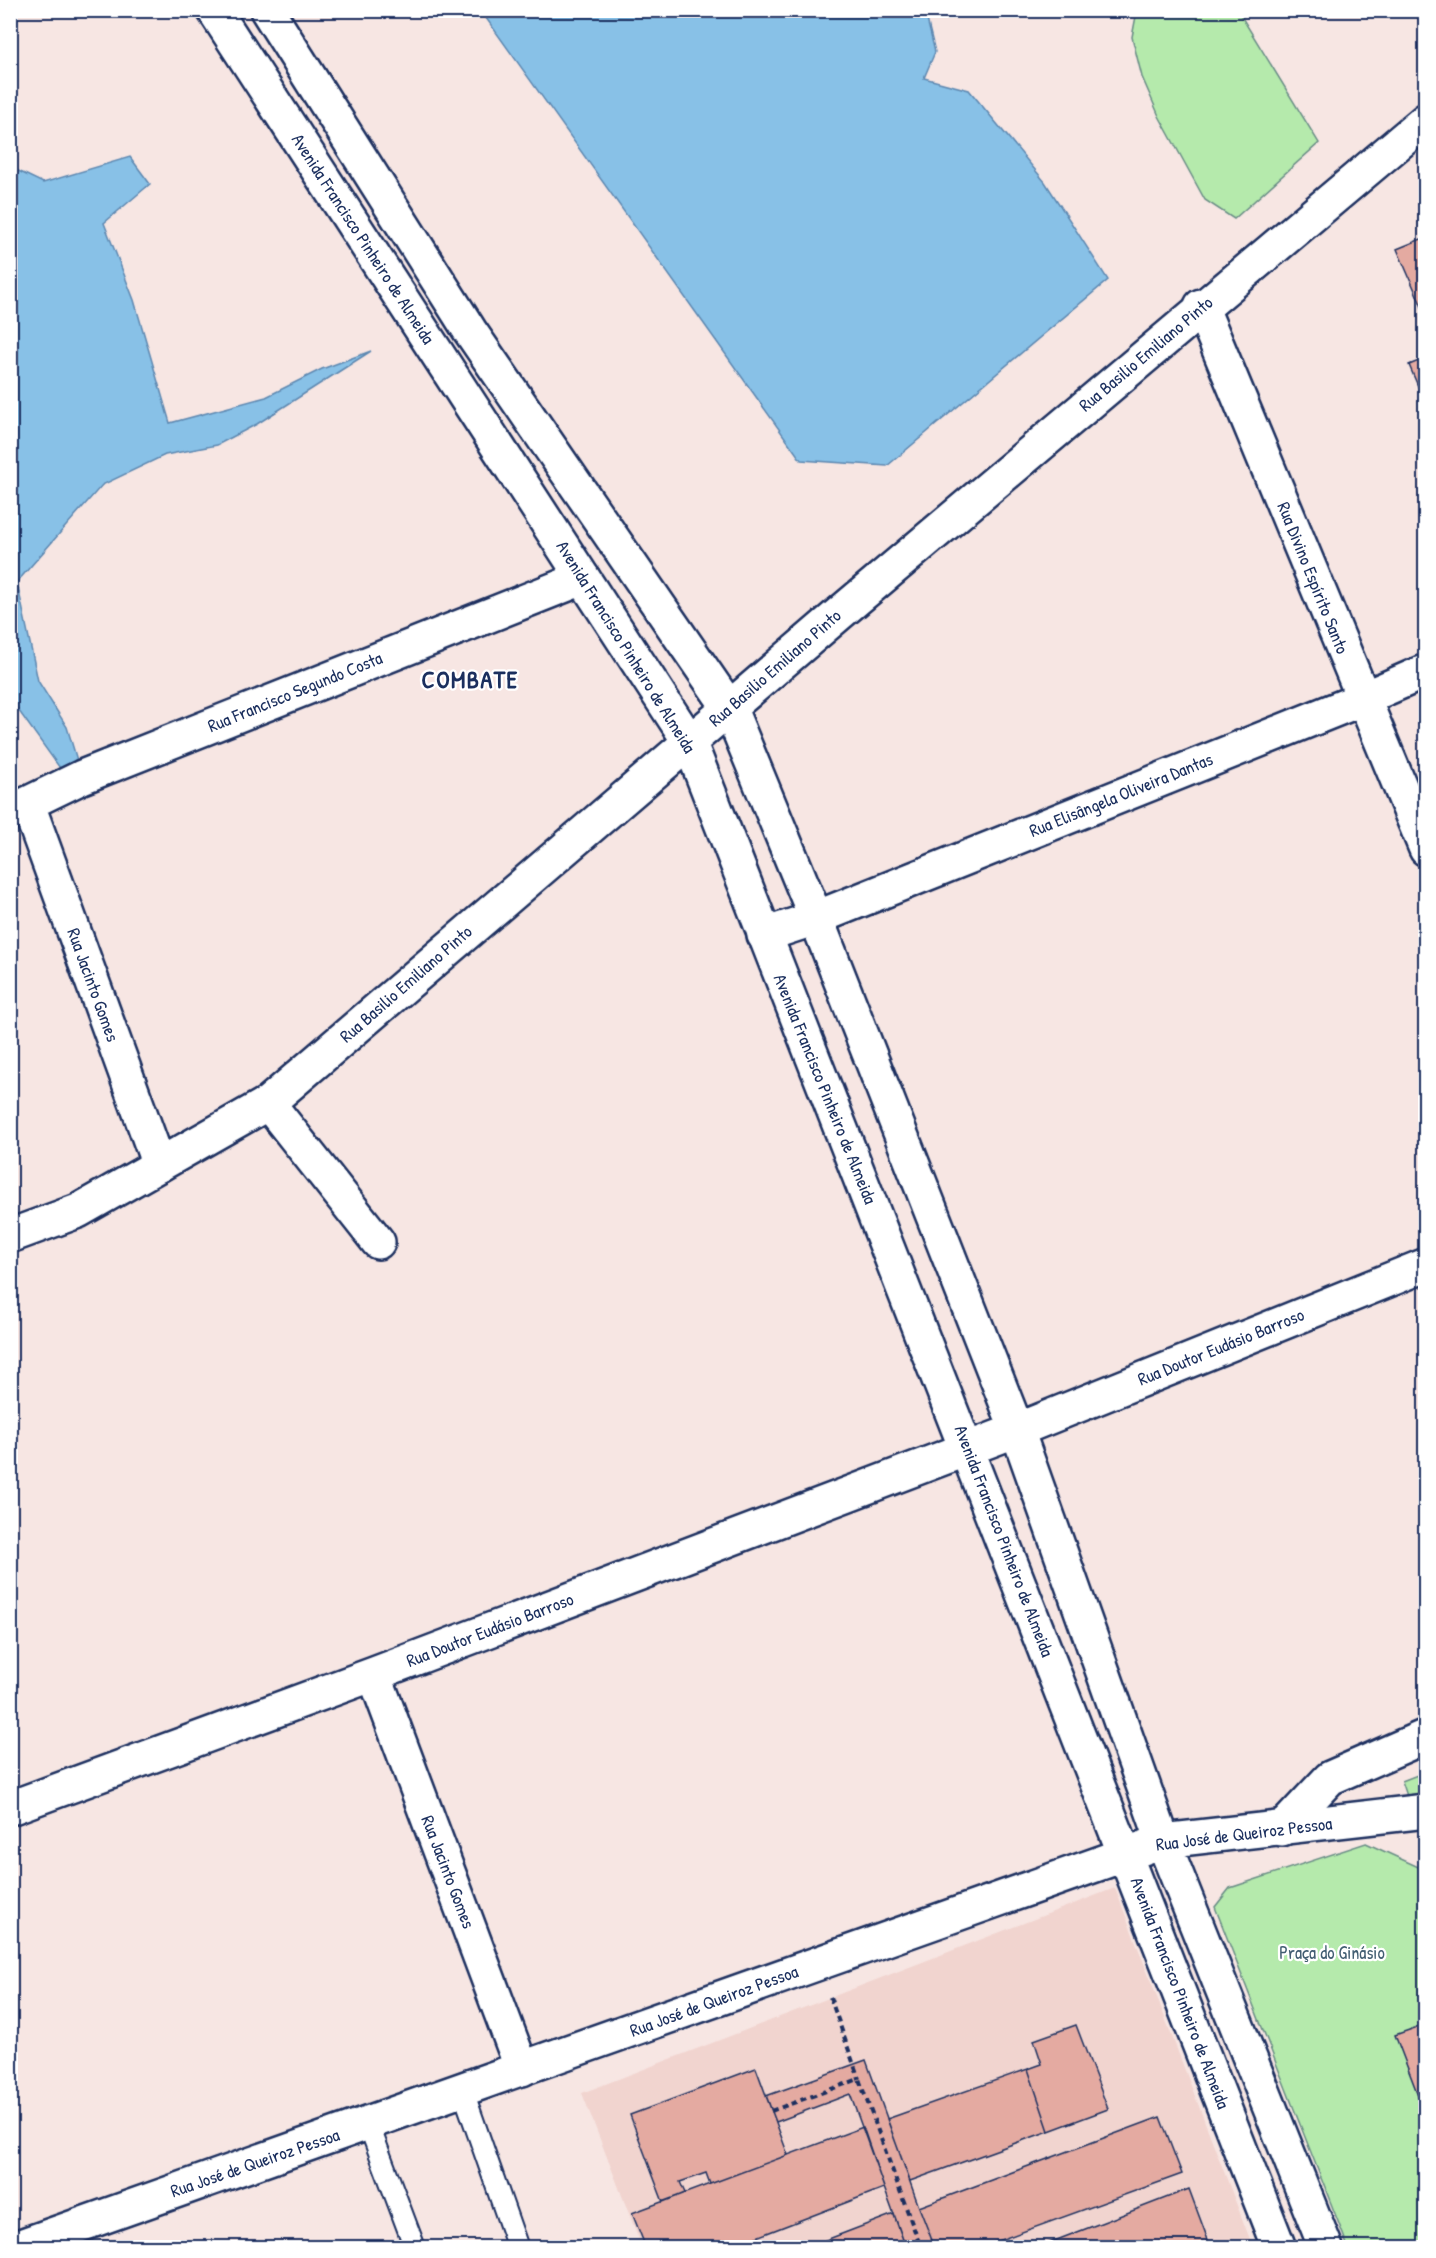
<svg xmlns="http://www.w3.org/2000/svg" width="1436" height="2258" font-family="'Patrick Hand',sans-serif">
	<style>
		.built { fill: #f1d4cf }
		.green { fill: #b5eaac; stroke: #688c85; stroke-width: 1.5 }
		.water { fill: #88c1e7; stroke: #5c87b0; stroke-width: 1.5 }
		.building { fill: #e4aaa1; stroke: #1b2f5e; stroke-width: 1.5 }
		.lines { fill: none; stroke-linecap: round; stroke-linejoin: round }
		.lane-casing { stroke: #1b2f5e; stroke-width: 24 }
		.street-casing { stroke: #1b2f5e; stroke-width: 38 }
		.secondary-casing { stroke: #1b2f5e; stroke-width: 38 }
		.path { stroke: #1b2f5e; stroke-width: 4; stroke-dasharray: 6 4.5; stroke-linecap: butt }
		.lane { stroke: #fff; stroke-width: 20 }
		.street { stroke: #fff; stroke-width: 33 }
		.secondary { stroke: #fff; stroke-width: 33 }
		.labels { text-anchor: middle; stroke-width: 4.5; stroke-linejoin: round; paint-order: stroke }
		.street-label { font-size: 18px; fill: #1b2f5e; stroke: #fff }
		.park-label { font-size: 18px; fill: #425e72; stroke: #fff }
		.district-label { font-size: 24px; font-weight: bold; letter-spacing: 1.5px; fill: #1b2f5e; stroke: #fff }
	</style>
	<rect width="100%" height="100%" fill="#f7e6e3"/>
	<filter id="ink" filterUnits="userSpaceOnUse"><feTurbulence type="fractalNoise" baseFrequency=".0167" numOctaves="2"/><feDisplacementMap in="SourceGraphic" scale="12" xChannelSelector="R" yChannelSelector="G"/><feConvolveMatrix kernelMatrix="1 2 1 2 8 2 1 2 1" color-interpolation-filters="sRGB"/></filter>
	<g filter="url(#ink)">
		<path class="built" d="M1115 1888 1253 2247H642L582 2093Z"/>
		<path class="green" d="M1137 11H1238L1319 143 1234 219 1205 200 1159 116 1142 77 1132 37Z
			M1425 1772V1797L1408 1799 1402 1781Z
			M1366 1843 1425 1870V2247H1348L1215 1907 1230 1888Z"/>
		<path class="water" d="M481 11H925L935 52 924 78 969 90 1045 182 1108 280 887 466 801 460Z
			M130 157 150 184 104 223 134 300 170 423 266 397 322 369 371 351 257 424 217 445 165 455 102 485 17 582 38 681 67 727 82 777 70 782 11 700 10 167 43 183Z"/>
		<path class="building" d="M1426 237V316L1397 249Z
			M1426 358V391L1421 393 1409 365Z
			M1426 2024V2116L1395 2035Z
			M1076 2025 1108 2109 1049 2131 1028 2069 1042 2064 1034 2040Z
			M866 2060 919 2207 935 2248H906L850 2094 776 2122 766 2096Z
			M756 2068 788 2155 710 2184 706 2173 680 2182 685 2193 663 2202 630 2115Z
			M1028 2069 1049 2131 910 2181 887 2119Z
			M1160 2117 1182 2174 978 2248H935L919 2207Z
			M863 2127 884 2188 728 2248H646L632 2213Z
			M1189 2189 1211 2248H1036Z
			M894 2214 906 2248H805Z"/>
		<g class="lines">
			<defs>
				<path id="lane" d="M463 2091 518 2248
					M368 2123 415 2248"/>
				<path id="street" d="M1201 306 1426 849
					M28 805 159 1165
					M10 812 82 777 583 578
					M764 935 816 918 1362 699 1426 671
					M268 1103 378 1242
					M374 1674 522 2069
					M10 1808 374 1674 1017 1430 1426 1265
					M1282 1829 1330 1778 1426 1736"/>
				<path id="secondary" d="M214 10 689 741 1279 2248
					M267 10 470 331 730 709 816 918 1017 1430 1163 1841 1326 2248
					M10 1236 78 1211 268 1103 840 613 1426 120
					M15 2248 1163 1841 1426 1811"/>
			</defs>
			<use href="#lane" class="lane-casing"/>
			<use href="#street" class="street-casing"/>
			<use href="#secondary" class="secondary-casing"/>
			<path class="path" d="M830 1997 859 2079
				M771 2111 859 2079 921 2248"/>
			<use href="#lane" class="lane"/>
			<use href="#street" class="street"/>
			<use href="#secondary" class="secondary"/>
		</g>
	</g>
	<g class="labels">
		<g class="street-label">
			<text transform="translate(363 239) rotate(57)" y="6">Avenida Francisco Pinheiro de Almeida</text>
			<text transform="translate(1146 354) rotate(-40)" y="6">Rua Basilio Emiliano Pinto</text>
			<text transform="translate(1313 578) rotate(68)" y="6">Rua Divino Espírito Santo</text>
			<text transform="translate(626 647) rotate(58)" y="6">Avenida Francisco Pinheiro de Almeida</text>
			<text transform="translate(775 668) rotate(-41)" y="6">Rua Basilio Emiliano Pinto</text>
			<text transform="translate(295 692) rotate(-22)" y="6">Rua Francisco Segundo Costa</text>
			<text transform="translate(1121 795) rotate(-22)" y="6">Rua Elisângela Oliveira Dantas</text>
			<text transform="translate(406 984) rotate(-41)" y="6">Rua Basilio Emiliano Pinto</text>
			<text transform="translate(93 985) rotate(70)" y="6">Rua Jacinto Gomes</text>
			<text transform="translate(825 1089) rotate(68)" y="6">Avenida Francisco Pinheiro de Almeida</text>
			<text transform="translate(1221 1347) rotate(-22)" y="6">Rua Doutor Eudásio Barroso</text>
			<text transform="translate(1004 1541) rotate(69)" y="6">Avenida Francisco Pinheiro de Almeida</text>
			<text transform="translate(490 1630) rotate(-21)" y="6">Rua Doutor Eudásio Barroso</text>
			<text transform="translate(1244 1834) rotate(-7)" y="6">Rua José de Queiroz Pessoa</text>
			<text transform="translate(448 1872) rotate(69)" y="6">Rua Jacinto Gomes</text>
			<text transform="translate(1180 1993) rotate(69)" y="6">Avenida Francisco Pinheiro de Almeida</text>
			<text transform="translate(714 2001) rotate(-20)" y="6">Rua José de Queiroz Pessoa</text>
			<text transform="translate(255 2163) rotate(-19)" y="6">Rua José de Queiroz Pessoa</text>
		</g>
		<g class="park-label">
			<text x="1332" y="1959">Praça do Ginásio</text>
		</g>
		<g class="district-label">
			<text x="470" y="688">COMBATE</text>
		</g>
	</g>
	<rect width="1436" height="2258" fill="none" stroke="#fff" stroke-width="36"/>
	<rect x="18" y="18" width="1400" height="2222" fill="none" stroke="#1b2f5e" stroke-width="2" filter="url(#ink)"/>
</svg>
